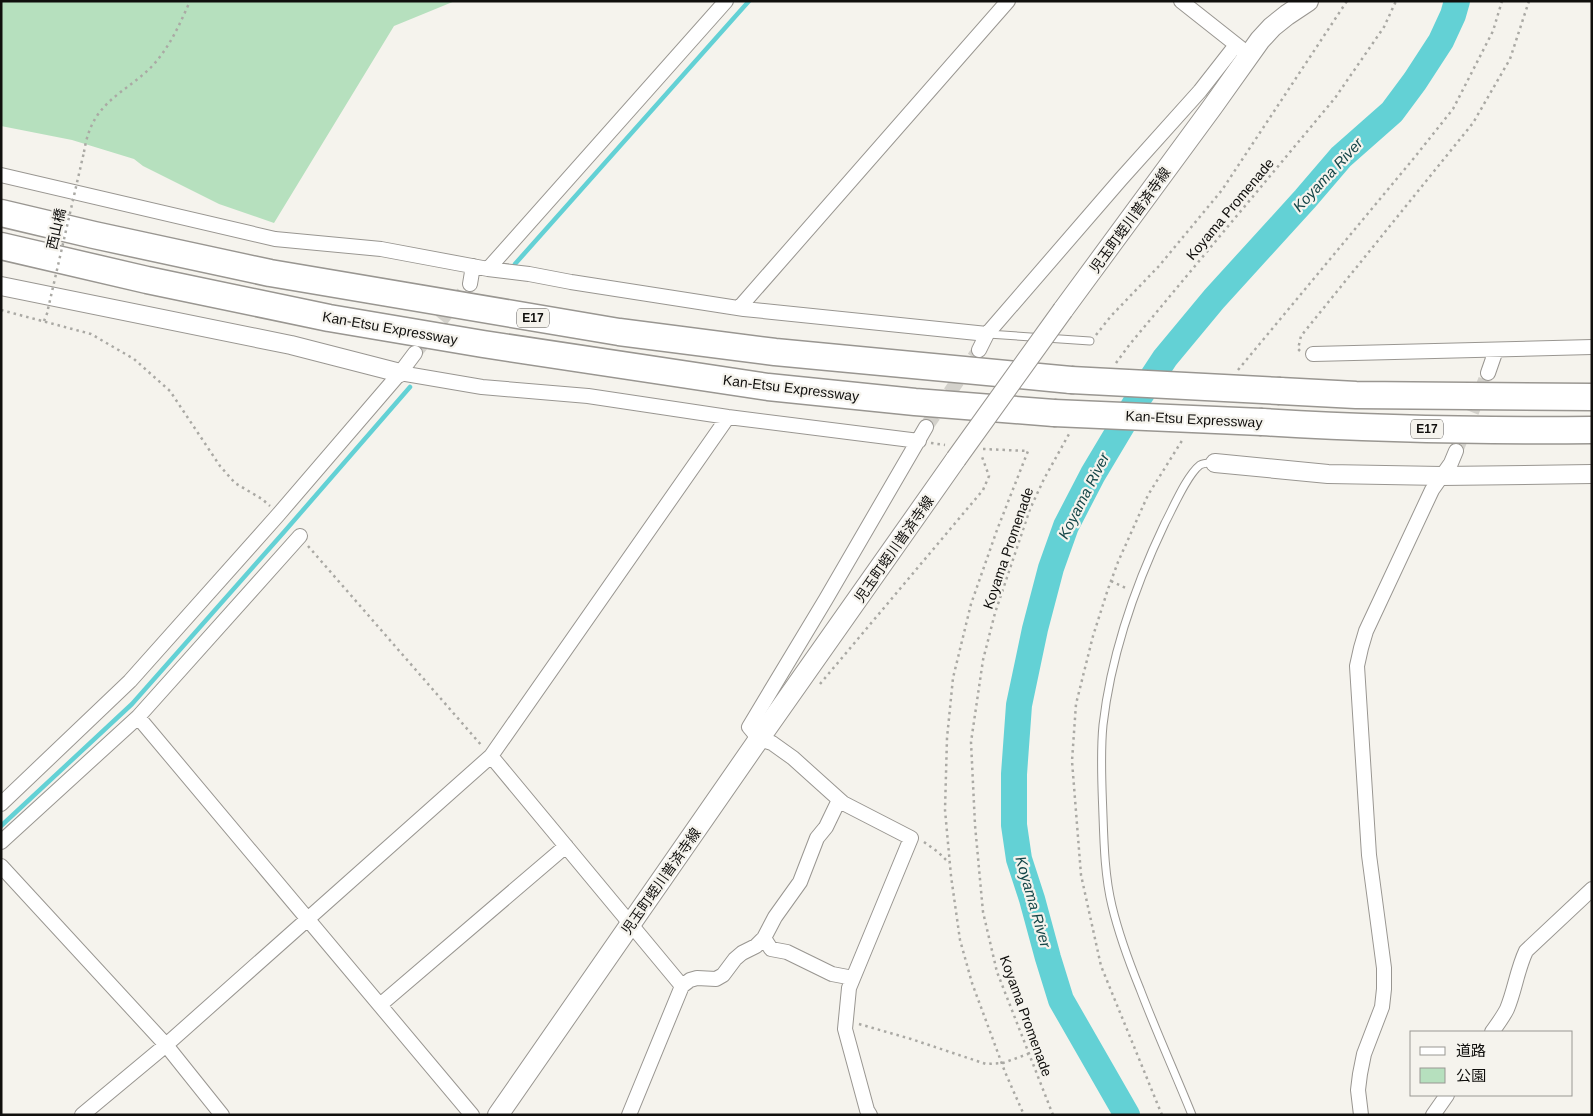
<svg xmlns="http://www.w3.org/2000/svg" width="1593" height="1116" font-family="Arial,'Noto Sans JP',sans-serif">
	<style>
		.green { fill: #b6e0be }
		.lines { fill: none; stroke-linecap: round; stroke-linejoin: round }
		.stream { stroke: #63d1d5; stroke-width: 4.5 }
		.river { stroke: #63d1d5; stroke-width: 26 }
		.minor-tunnel { stroke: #d3d1cb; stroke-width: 14; stroke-dasharray: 14 7; stroke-linecap: butt }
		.service-casing { stroke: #999691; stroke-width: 9 }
		.minor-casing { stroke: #999691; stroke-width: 16 }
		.tertiary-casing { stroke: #999691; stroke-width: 20 }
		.secondary-casing { stroke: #999691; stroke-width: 22 }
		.motorway-casing { stroke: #999691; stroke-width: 29 }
		.path { stroke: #aaa9a4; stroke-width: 2.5; stroke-dasharray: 2.5 4; stroke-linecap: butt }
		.service { stroke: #fff; stroke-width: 7 }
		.minor { stroke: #fff; stroke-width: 14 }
		.tertiary { stroke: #fff; stroke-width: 18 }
		.secondary { stroke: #fff; stroke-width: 20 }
		.motorway { stroke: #fff; stroke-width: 26 }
		.secondary-bridge-casing { stroke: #999691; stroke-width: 22; stroke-linecap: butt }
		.motorway-bridge-casing { stroke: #999691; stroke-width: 29; stroke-linecap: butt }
		.path-bridge { stroke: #aaa9a4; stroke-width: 2.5; stroke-dasharray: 2.5 4; stroke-linecap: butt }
		.secondary-bridge { stroke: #fff; stroke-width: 20 }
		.motorway-bridge { stroke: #fff; stroke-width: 26 }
		.labels { text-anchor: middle; stroke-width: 4.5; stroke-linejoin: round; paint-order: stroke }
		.shield { fill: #f5f3ed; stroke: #555350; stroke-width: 1 }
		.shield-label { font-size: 12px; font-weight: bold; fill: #100f0d }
		.street-label { font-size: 14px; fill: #100f0d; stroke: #f5f3ed }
		.water-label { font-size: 15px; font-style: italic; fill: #144648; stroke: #f5f3ed }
	</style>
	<rect width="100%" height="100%" fill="#f5f3ed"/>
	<path class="green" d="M1 1H455L394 26 274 223 219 204 143 166 134 159 72 140 1 126Z"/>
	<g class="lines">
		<path class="stream" d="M515 264 749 1
			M1 826 132 704 284 532 410 387"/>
		<path class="river" d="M1127 1115 1061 1000 1048 958 1032 899 1019 859 1014 825V774L1019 705 1035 629 1051 568 1066 526 1093 474 1136 402 1165 358 1214 299 1305 199 1341 157 1392 112 1415 81 1441 41 1453 15 1457 1"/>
		<path class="minor-tunnel" d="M415 353 470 284
			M926 427 979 350
			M1456 451 1488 373"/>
		<defs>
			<path id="service" d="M988 334 1090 341
				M1192 1115C1175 1073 1156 1031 1140 989 1129 962 1119 935 1112 906 1105 877 1104 846 1103 816 1102 786 1100 755 1103 725 1111 655 1135 586 1165 523 1173 508 1187 475 1200 465 1205 462 1210 463 1215 463"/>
			<path id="minor" d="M1181 1 1243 50
				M1 175 275 239 381 249 488 269 529 274 571 282 744 309 987 334
				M488 269 726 1
				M470 284 473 266
				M739 308 1008 1
				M979 350 987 334 1121 179 1200 91 1236 45
				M1313 354 1592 347
				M400 373 482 387 588 396 728 417 919 441
				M1488 373 1496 350
				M138 717 472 1115
				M491 756 682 986 629 1115
				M1 804 130 681 278 515 400 373 415 353
				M1 842 138 717 300 536
				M1 866 166 1045 222 1115
				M764 938 771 949 787 952 832 974 853 978
				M682 986 690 980 697 978 716 979 723 975 735 959 742 953 756 946 764 938 775 917 800 882 817 838 826 827 839 800
				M380 1005 566 846
				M1492 1032C1497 1025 1503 1017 1507 1009 1515 990 1517 970 1526 951L1592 889
				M82 1115 166 1045 491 756 728 417
				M870 1115 867 1110 845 1029 849 988 911 838 843 803 793 758 772 743 759 739 749 727 826 599 926 427
				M1361 1115 1358 1090 1360 1074 1364 1054 1382 1007 1384 989V968L1369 855 1357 666 1361 648 1366 631 1432 490 1451 463 1456 451
				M1433 1115 1447 1095"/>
			<path id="tertiary" d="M1 286 291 345 400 373
				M1215 463 1328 474 1442 476 1592 474"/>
			<path id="secondary" d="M1063 310 1213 106 1260 40 1272 27 1287 15 1308 1
				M498 1115 759 739 956 459"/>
			<path id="motorway" d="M1 213 94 235 270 273 619 332 775 352 1071 380
				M1 246 147 280 329 318 483 344 768 387 915 402 1054 413
				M1280 391 1356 395 1592 397
				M1262 422C1372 429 1482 431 1592 430"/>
		</defs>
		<use href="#service" class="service-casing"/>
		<use href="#minor" class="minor-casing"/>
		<use href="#tertiary" class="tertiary-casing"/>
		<use href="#secondary" class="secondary-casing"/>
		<use href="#motorway" class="motorway-casing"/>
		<path class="path" d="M84 152C86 139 90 125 99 113 114 93 137 83 154 64 170 46 180 24 190 1
			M1 310 91 334 134 359 170 391 220 466 235 483 262 499 270 506
			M44 321 48 311
			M1096 335 1111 316 1159 266 1222 190 1347 1
			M1300 351 1298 349 1301 336 1473 123 1510 59 1529 1
			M1116 363 1130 344 1335 98 1384 27 1396 1
			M1238 370 1414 158 1453 109 1493 31 1502 1
			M931 443 945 445
			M983 449 1028 451 997 530 971 604 953 678 947 738 945 810 951 876 960 940 972 983 1005 1072 1024 1115
			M308 546 482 746
			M1111 581 1128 589
			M820 684 983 490 989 476 981 454
			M924 842 938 852 949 863
			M859 1024 911 1039 986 1064 1003 1063 1028 1054
			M1053 1115 997 972 983 912 975 825 971 742 983 660 995 613 1030 509 1044 479 1069 434
			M1162 1115 1101 966 1081 875 1072 761 1076 704 1093 636 1108 589 1118 562 1148 495 1183 439"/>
		<use href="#service" class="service"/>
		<use href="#minor" class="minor"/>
		<use href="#tertiary" class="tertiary"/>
		<use href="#secondary" class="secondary"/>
		<use href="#motorway" class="motorway"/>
		<defs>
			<path id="secondary-bridge" d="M956 459 1063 310"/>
			<path id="motorway-bridge" d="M1071 380 1280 391
				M1054 413 1262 422"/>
		</defs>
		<use href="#secondary-bridge" class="secondary-bridge-casing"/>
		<use href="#motorway-bridge" class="motorway-bridge-casing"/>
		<path class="path-bridge" d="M48 309 84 152"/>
		<use href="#secondary-bridge" class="secondary-bridge"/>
		<use href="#motorway-bridge" class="motorway-bridge"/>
	</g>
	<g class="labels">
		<g class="shield">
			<rect x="517" y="308.5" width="32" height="19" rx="4"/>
			<rect x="1411" y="419.5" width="32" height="19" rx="4"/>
		</g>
		<g class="shield-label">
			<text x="533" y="322">E17</text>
			<text x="1427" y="433">E17</text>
		</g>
		<g class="street-label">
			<text transform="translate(1230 209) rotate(-50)" y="5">Koyama Promenade</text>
			<text transform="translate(1130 220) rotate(-54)" y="5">児玉町蛭川普済寺線</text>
			<text transform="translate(56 229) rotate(-77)" y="5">西山橋</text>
			<text transform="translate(390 328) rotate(10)" y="5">Kan-Etsu Expressway</text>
			<text transform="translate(791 388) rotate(7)" y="5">Kan-Etsu Expressway</text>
			<text transform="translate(1194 419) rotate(3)" y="5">Kan-Etsu Expressway</text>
			<text transform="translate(1008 548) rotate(-71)" y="5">Koyama Promenade</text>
			<text transform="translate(894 549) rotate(-55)" y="5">児玉町蛭川普済寺線</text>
			<text transform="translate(661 881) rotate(-55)" y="5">児玉町蛭川普済寺線</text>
			<text transform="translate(1026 1016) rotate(70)" y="5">Koyama Promenade</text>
		</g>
		<g class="water-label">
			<text transform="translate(1328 175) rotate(-47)" y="5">Koyama River</text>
			<text transform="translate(1084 496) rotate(-63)" y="5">Koyama River</text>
			<text transform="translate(1033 902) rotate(74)" y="5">Koyama River</text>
		</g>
	</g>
	<rect width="1593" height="1116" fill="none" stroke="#100f0d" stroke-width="5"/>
	<rect x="1410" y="1031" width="162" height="65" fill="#f5f3ed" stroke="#999893"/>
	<rect x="1420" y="1047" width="25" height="8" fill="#ffffff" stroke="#999893"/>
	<text x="1456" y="1056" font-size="15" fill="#100f0d">道路</text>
	<rect x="1420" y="1068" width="25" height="15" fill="#b6e0be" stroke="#999893"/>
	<text x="1456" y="1081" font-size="15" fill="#100f0d">公園</text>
</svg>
